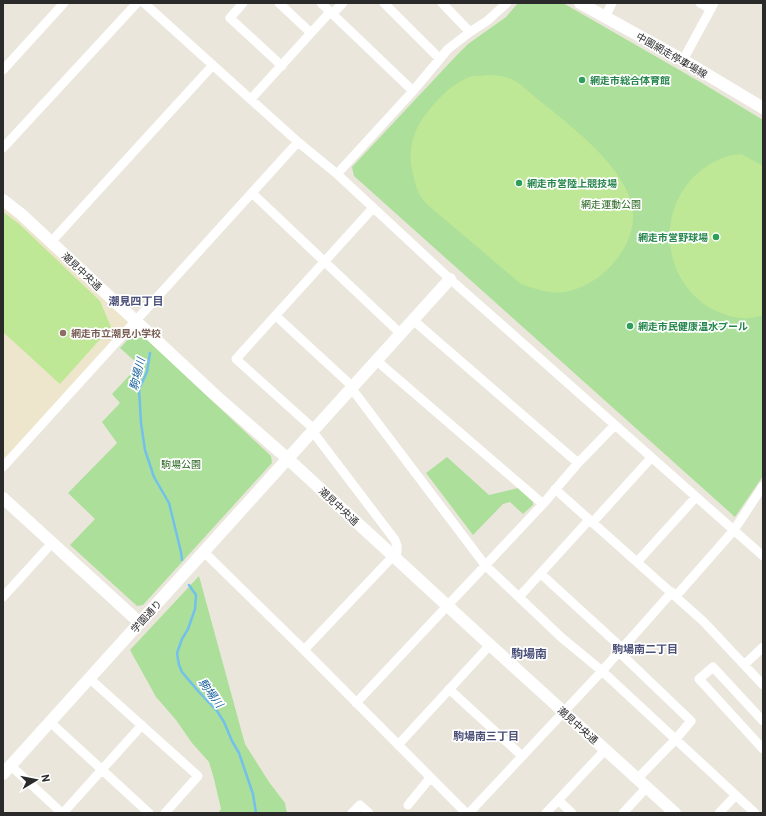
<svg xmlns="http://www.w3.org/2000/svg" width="766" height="816" font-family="Barlow,'Noto Sans JP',sans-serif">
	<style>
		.education { fill: #ede5cc }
		.green { fill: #ace09a }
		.pitch { fill: #bee796 }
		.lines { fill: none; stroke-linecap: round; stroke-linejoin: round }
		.stream { stroke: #72c0eb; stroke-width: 2.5 }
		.street { stroke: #fff; stroke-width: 9 }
		.secondary { stroke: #fff; stroke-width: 12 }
		.leisure-dot { fill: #2e9e5b; stroke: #fff; stroke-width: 1.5 }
		.education-dot { fill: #8d6e63; stroke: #fff; stroke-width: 1.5 }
		.labels { text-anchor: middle; stroke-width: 3.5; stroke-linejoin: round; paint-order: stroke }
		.street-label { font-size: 10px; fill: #2a2a2a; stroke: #fff }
		.leisure-label { font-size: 10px; font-weight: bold; fill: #27864d; stroke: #fff; text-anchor: start }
		.park-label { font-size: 10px; fill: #25641c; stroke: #fff }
		.education-label { font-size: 10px; font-weight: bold; fill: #785e54; stroke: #fff; text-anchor: start }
		.neighbourhood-label { font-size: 11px; font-weight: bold; fill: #4b5079; stroke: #fff }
		.water-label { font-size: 11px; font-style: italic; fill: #115d96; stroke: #fff }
		.quarter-label { font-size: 12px; font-weight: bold; fill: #4b5079; stroke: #fff }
	</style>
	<rect width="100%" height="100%" fill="#ebe6dc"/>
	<path class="education" d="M3 200 135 320 3 467Z"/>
	<path class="green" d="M518 3H563L702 83 763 120V476L735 517 354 176 352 167 456 56 468 44 506 17Z
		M133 334H141L271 456 272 463 143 605 137 606 70 545 95 519 68 493 117 443 102 422 120 403 112 394 139 365 120 348Z
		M447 457 489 495 518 488 533 502V505L523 514 510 502 503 504 473 535 426 473Z
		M199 576 245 744 269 782 285 803 287 813H218L221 809 214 779 209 762 192 743 176 720 156 697 130 650Z"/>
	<path class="pitch" d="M472 76C484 76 499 73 511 79 521 83 531 94 540 101 571 126 630 170 633 213 635 249 600 286 565 292 550 294 535 289 521 284L429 206C425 202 420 197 418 191 415 185 414 177 412 170 407 141 417 122 437 101 447 90 458 81 472 76Z
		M741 154 763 166V315C745 321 733 318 716 311 662 285 654 210 699 172 711 162 725 155 741 154Z
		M3 212 18 223 100 301 111 327 60 384 3 332Z"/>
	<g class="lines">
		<path class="stream" d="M150 353 147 372 139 389 141 423 145 450 154 477 169 503 181 552 182 560
			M189 585 196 595 195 609 188 629 182 639 177 653 179 665 182 672 198 691 217 711 224 722 232 741 239 753 253 794 256 813"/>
		<path class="street" d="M144 3 298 142 337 174 450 279 763 556
			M243 3 230 18 282 66
			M279 3 311 33
			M321 3 413 91
			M384 3 440 59
			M442 3 470 32
			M700 3 711 9
			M332 14 343 3
			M605 17 612 3
			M683 60 714 3
			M3 70 64 3
			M251 99 330 12
			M3 148 137 3
			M337 174 413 91 448 49 470 32 487 21 507 3
			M252 193 401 334
			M51 242 213 65
			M276 316 353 387
			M413 320 578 463
			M377 361 543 504
			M352 389 485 565 562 638 602 671 755 813
			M315 430 236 359 373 208
			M3 467 298 142
			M555 489 704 622 763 685
			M592 523 651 458
			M204 552 304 650 466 813
			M637 562 696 497
			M541 574 622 648
			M676 596 734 530 763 486
			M3 597 52 543
			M519 597 589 520
			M304 650 397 552V546L395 540 313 432
			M619 652 691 721 676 739 638 778
			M744 665 763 647
			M89 678 198 776 165 813
			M449 689 522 756
			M356 703 543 504 578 463 615 425
			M763 721 713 667 699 679 763 749
			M50 722 149 813
			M398 745 490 645
			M10 765 62 813
			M558 800 572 813
			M408 805 430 778
			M63 813 142 725
			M352 813 360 805 369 813
			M469 813 602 671 672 592
			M546 813 606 749
			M623 813 647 787
			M719 813 736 795"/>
		<path class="secondary" d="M580 3 683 60 763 108
			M3 200 21 214 215 395 288 459 490 645 675 813
			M3 498 140 623
			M3 774 450 279"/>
	</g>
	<g class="leisure-dot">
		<circle cx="582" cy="80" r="4"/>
		<circle cx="519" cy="183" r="4"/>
		<circle cx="716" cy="237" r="4"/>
		<circle cx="630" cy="326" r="4"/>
	</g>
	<circle class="education-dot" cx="63" cy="333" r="4"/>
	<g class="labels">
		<g class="street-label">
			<text transform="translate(672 55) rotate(30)" y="4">中園網走停車場線</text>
			<text transform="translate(82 271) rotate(43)" y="4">潮見中央通</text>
			<text transform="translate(339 506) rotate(43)" y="4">潮見中央通</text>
			<text transform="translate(146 616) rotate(-48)" y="4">学園通り</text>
			<text transform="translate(578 725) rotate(42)" y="4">潮見中央通</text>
		</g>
		<g class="leisure-label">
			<text x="590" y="84">網走市総合体育館</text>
			<text x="527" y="187">網走市営陸上競技場</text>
			<text x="708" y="241" text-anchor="end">網走市営野球場</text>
			<text x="638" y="330">網走市民健康温水プール</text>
		</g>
		<g class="park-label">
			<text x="611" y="208">網走運動公園</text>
			<text x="181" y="468">駒場公園</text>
		</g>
		<g class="education-label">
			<text x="71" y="337">網走市立潮見小学校</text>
		</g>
		<g class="neighbourhood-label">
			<text x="136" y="305">潮見四丁目</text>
			<text x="645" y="653">駒場南二丁目</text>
			<text x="486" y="740">駒場南三丁目</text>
		</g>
		<g class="water-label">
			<text transform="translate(137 374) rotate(-76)" y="4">駒場川</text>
			<text transform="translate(211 693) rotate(53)" y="4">駒場川</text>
		</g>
		<g class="quarter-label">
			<text x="529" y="658">駒場南</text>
		</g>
	</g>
	<rect width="766" height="816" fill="none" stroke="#2a2a2a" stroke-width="8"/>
	<g transform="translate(36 780) rotate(80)" stroke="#ffffff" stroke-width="3" paint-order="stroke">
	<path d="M0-3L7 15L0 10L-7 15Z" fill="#2a2a2a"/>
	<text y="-6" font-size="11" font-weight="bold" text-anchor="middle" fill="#2a2a2a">N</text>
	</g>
</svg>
